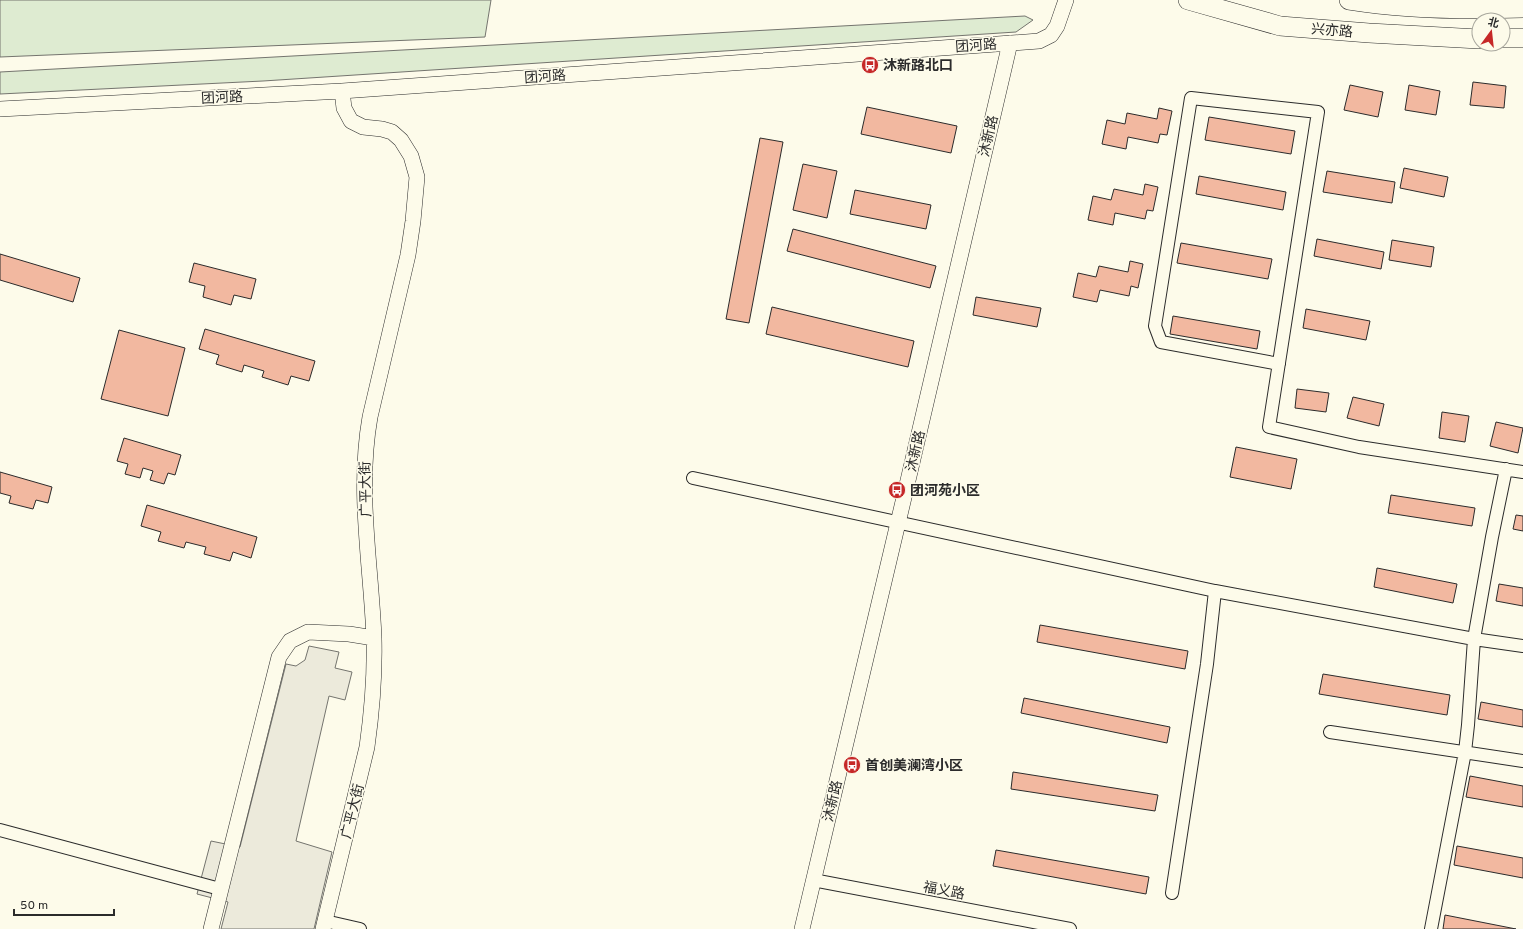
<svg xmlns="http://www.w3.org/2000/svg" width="1523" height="929" font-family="Overpass,'Noto Sans SC',sans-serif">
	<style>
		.green { fill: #deebd1; stroke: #74746e }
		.parking { fill: #eceadb; stroke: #74746e }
		.building { fill: #f2b8a0; stroke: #2b2b2b }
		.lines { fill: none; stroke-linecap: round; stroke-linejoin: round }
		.minor-casing { stroke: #2b2b2b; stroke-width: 14 }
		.tertiary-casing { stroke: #2b2b2b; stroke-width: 16 }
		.primary-casing { stroke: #2b2b2b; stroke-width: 20 }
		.minor { stroke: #fdfbea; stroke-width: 12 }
		.tertiary { stroke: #fdfbea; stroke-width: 15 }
		.primary { stroke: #fdfbea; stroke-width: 19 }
		.labels { text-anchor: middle; stroke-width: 3; stroke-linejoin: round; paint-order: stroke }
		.street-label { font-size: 14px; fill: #2b2b2b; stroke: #fdfbea }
		.poi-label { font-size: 14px; font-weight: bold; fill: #2b2b2b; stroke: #fdfbea; text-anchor: start }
	</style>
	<rect width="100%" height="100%" fill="#fdfbea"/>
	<path class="green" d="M0 0H491L485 37 0 57Z
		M1025 16 1033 20 1016 32 263 81 0 94V72Z"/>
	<path class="parking" d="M309 646 339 652 335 668 352 672 345 700 329 696 296 841 332 852 314 929H221L228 902 197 894 211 841 240 847 286 664 296 666 305 660Z"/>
	<path class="building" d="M1473 82 1506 86 1504 108 1470 105Z
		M1350 85 1383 92 1378 117 1344 110Z
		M1409 85 1440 91 1436 115 1405 110Z
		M867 107 957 126 951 153 861 134Z
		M1159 108 1172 111 1167 135 1160 134 1158 143 1128 137 1126 149 1102 144 1107 120 1125 124 1127 113 1157 119Z
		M1209 117 1295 131 1291 154 1205 140Z
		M760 138 783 142 749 323 726 319Z
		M803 164 837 171 827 218 793 210Z
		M1404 168 1448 177 1444 197 1400 188Z
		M1327 171 1395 182 1392 203 1323 192Z
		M1199 176 1286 192 1283 210 1196 194Z
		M1145 184 1158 187 1153 211 1147 210 1145 219 1115 213 1113 225 1088 220 1093 196 1111 200 1114 189 1143 195Z
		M855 190 931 205 926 229 850 214Z
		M793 229 936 266 930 288 787 251Z
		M1317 239 1384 252 1381 269 1314 256Z
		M1392 240 1434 247 1431 267 1389 260Z
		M1181 243 1272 259 1268 279 1177 263Z
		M0 254 80 278 73 302 0 280Z
		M1130 261 1143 264 1138 288 1131 286 1129 296 1100 290 1097 302 1073 297 1078 273 1096 277 1099 266 1128 272Z
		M194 263 256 279 251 299 234 295 231 305 203 297 205 286 189 282Z
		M976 297 1041 308 1037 327 973 315Z
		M772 307 914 341 908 367 766 334Z
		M1306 309 1370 321 1366 340 1303 328Z
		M1173 316 1260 331 1257 349 1170 334Z
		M205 329 315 361 309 381 291 376 288 385 262 377 264 371 244 365 242 372 216 364 219 355 199 349Z
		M119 330 185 348 168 416 101 399Z
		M1297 389 1329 393 1326 412 1295 408Z
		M1353 397 1384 404 1379 426 1347 418Z
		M1442 412 1469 416 1465 442 1439 438Z
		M1496 422 1523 428 1518 453 1490 446Z
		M124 438 181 455 175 475 168 473 164 484 150 480 153 471 143 468 140 478 125 474 128 464 117 461Z
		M1236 447 1297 459 1291 489 1230 477Z
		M0 472 52 487 48 503 36 500 33 509 9 503 11 496 0 493Z
		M1391 495 1475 508 1472 526 1388 513Z
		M147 505 257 537 251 558 233 552 230 561 204 554 206 547 186 542 184 548 158 541 161 532 141 526Z
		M1516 515 1523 516V531L1513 529Z
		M1377 568 1457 584 1453 603 1374 587Z
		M1499 584 1523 588V606L1496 601Z
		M1040 625 1188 651 1185 669 1037 642Z
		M1323 674 1450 695 1447 715 1319 694Z
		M1024 698 1170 727 1167 743 1021 713Z
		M1481 702 1523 710V727L1478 719Z
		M1013 772 1158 795 1155 811 1011 789Z
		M1470 776 1523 786V807L1466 797Z
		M1457 846 1523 858V878L1454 865Z
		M996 850 1149 877 1146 894 993 866Z
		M1445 915 1516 929H1443Z"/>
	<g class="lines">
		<defs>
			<path id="minor" d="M1279 364 1161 342 1155 326 1191 98 1318 112 1269 427 1359 447 1523 472
				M693 478 1215 591
				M1330 732 1523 761
				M0 830 220 889
				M813 880 1070 929
				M1172 893 1207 664 1215 591 1474 639 1523 646
				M325 921 360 929
				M1431 929 1465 752 1468 725 1474 639 1492 537 1506 469"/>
			<path id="tertiary" d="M0 109 342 91 1039 41 1051 35 1057 26 1066 0
				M211 929 279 657 290 641 308 632 349 634 374 638
				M323 929 367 747C372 711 375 675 374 638 371 564 357 491 370 417L408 255 413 221 417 177 411 156 401 140 392 132 382 129 363 127 351 121 344 108 342 91
				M802 929 906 489 1010 43"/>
			<path id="primary" d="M1188 0 1280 26 1369 33 1479 39
				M1349 0C1406 9 1465 10 1523 8
				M1503 38H1523"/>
		</defs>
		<use href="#minor" class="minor-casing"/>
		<use href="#tertiary" class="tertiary-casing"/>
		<use href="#primary" class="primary-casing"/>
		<use href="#minor" class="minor"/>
		<use href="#tertiary" class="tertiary"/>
		<use href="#primary" class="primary"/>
	</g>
	<defs>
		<symbol id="bus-disc" viewBox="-11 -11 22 22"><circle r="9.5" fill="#c62828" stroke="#fdfbea"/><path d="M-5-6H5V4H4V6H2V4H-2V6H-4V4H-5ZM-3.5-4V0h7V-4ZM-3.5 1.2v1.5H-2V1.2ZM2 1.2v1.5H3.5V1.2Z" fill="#fff"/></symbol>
	</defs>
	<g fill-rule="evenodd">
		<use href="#bus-disc" x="860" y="55" width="20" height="20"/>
		<use href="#bus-disc" x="887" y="480" width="20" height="20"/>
		<use href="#bus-disc" x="842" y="755" width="20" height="20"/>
	</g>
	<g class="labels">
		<g class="street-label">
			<text transform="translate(1332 30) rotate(5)" y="5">兴亦路</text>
			<text transform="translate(976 45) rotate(-4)" y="5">团河路</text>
			<text transform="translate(545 76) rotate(-4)" y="5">团河路</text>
			<text transform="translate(222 97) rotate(-3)" y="5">团河路</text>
			<text transform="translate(988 136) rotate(-77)" y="5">沐新路</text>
			<text transform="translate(915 451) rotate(-77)" y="5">沐新路</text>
			<text transform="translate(365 489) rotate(-91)" y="5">广平大街</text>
			<text transform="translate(832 801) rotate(-77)" y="5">沐新路</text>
			<text transform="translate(352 811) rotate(-76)" y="5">广平大街</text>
			<text transform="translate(944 890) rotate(11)" y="5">福义路</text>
		</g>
		<g class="poi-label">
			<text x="883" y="70">沐新路北口</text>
			<text x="910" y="495">团河苑小区</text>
			<text x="865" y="770">首创美澜湾小区</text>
		</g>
	</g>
	<g transform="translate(1491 32) rotate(15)"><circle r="19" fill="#fdfbea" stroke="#a9a89e"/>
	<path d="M0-3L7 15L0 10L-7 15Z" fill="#c62828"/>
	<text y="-6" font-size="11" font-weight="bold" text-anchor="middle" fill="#2b2b2b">北</text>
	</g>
	<path d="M14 909v6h100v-6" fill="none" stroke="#2b2b2b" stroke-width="2"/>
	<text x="20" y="909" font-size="12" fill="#2b2b2b" stroke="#fdfbea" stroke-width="3" paint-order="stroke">50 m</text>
</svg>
